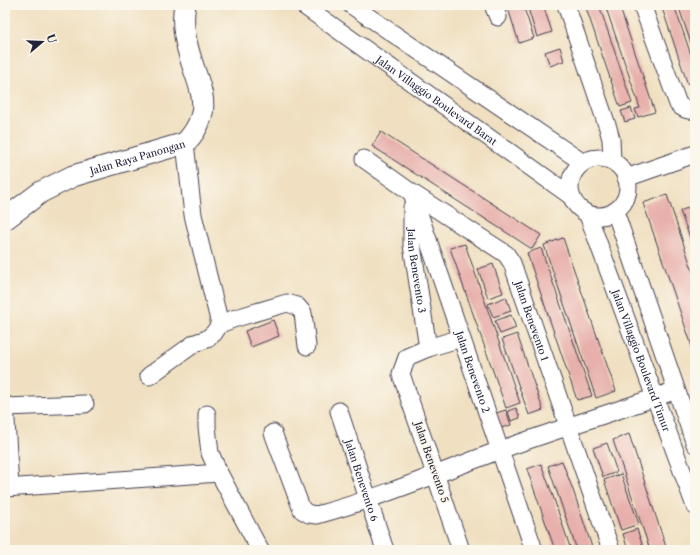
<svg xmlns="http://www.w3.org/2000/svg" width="700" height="555" font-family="'Libre Caslon Text',serif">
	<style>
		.building { fill: #e8b0ac }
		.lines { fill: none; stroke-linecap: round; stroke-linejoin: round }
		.minor-casing { stroke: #413e4f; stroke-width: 19 }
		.tertiary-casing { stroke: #413e4f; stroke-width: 23 }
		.minor { stroke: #fff; stroke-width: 17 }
		.tertiary { stroke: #fff; stroke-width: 21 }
		.labels { text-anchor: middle; stroke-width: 4; stroke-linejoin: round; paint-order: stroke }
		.street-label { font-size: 10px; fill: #22223b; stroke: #fbf7ec }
	</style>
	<rect width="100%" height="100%" fill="#fbf7ec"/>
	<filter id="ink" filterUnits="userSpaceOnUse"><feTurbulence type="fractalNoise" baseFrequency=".025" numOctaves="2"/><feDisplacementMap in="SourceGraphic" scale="8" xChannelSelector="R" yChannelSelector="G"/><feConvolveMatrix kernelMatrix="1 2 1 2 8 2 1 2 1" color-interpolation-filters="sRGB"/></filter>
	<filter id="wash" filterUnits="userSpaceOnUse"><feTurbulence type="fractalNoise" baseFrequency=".012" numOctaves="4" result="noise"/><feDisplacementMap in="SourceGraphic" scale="16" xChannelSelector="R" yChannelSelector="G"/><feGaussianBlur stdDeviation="0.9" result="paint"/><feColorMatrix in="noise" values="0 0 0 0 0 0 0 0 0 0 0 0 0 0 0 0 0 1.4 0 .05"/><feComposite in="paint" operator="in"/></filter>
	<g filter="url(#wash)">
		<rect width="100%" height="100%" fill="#f0e0c1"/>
		<g id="blocks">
			<path class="building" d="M507 5H523L534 38 519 43Z
				M527 5H543L552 32 537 37Z
				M585 5H599L632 103 620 107Z
				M605 5H619L655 112 638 117 635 109 640 108Z
				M661 5H674L695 67V82L688 85Z
				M678 5H695V55Z
				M560 47 564 61 550 66 545 52Z
				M631 108 635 119 625 122 621 111Z
				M381 132 541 235 532 249 372 146Z
				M667 195 695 278V355L643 203Z
				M695 205V251L680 211Z
				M563 238 616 391 596 398 544 245Z
				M465 244 520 403 506 408 450 248Z
				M541 248 592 396 577 400 527 253Z
				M493 264 503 293 488 298 478 269Z
				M506 297 511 311 493 317 488 304Z
				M511 315 516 328 500 334 495 321Z
				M273 320 279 336 251 347 245 331Z
				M517 334 543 410 529 415 502 339Z
				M516 408 520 418 511 421 508 411Z
				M506 410 511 425 501 428 496 413Z
				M629 434 667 550H650L613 440Z
				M607 443 617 472 603 477 593 448Z
				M562 461 573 490 593 550H577L548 466Z
				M541 464 552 493 571 550H555L527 469Z
				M621 474 639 524 621 530 604 480Z
				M637 529 644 550H628L623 534Z"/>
		</g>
	</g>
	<g filter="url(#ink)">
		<use href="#blocks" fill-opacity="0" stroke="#413e4f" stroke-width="1"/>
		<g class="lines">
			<defs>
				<g id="minor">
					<path id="s1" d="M303 5 571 196"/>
					<path d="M351 5 582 162"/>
					<path d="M493 5 498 17"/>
					<path d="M566 5 608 128 611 139 612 161"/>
					<path d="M642 5 678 104C683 109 688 111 695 110"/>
					<circle cx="599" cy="187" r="29"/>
					<path id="s2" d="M364 159 412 193 506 254 512 263 611 550"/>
					<path d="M626 178 695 154"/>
					<path id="s3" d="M412 193 534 550"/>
					<path id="s4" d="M412 207V245L428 348"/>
					<path d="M615 211 695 444"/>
					<path id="s5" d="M588 215 695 506"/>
					<path d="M220 324 233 319 287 303 297 306 303 313 307 346"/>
					<path d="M149 376 195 343 207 339 214 333 220 324 193 215 185 143"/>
					<path d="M5 404 10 487"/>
					<path d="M5 407 85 404"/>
					<path id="s6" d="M339 411 385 550"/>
					<path d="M207 414V427L210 453 219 473 260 550"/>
					<path d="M273 433 302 510 309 514 317 515C379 498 439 473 500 450 558 429 618 411 676 390"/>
					<path d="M5 488 219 473"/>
					<path d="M461 550 401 374 407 357 428 348 461 338"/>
				</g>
				<g id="tertiary">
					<path id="s7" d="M5 219 41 192 73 176 185 143C192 136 198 127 201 117 207 100 197 79 192 63 186 44 181 25 185 5"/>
				</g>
			</defs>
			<use href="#minor" class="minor-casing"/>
			<use href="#tertiary" class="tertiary-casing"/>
			<use href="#minor" class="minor"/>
			<use href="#tertiary" class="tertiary"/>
		</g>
	</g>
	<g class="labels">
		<g class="street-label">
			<text dy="4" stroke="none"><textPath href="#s1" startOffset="164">Jalan Villaggio Boulevard Barat</textPath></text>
			<text dy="4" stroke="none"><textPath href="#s7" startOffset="148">Jalan Raya Panongan</textPath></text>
			<text dy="4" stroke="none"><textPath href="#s4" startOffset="64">Jalan Benevento 3</textPath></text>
			<text dy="4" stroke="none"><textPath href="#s2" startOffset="243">Jalan Benevento 1</textPath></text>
			<text dy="4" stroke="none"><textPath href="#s5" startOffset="155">Jalan Villaggio Boulevard Timur</textPath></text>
			<text dy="4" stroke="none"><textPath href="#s3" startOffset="189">Jalan Benevento 2</textPath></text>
			<text transform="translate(432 462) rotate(71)" y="4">Jalan Benevento 5</text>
			<text dy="4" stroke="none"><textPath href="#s6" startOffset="73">Jalan Benevento 6</textPath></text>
		</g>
	</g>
	<rect width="700" height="555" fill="none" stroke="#fbf7ec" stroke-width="20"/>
	<g transform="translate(42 42) rotate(71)" stroke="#fbf7ec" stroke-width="3" paint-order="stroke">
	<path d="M0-3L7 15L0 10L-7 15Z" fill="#22223b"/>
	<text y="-6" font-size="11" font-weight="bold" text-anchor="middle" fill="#22223b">U</text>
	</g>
</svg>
